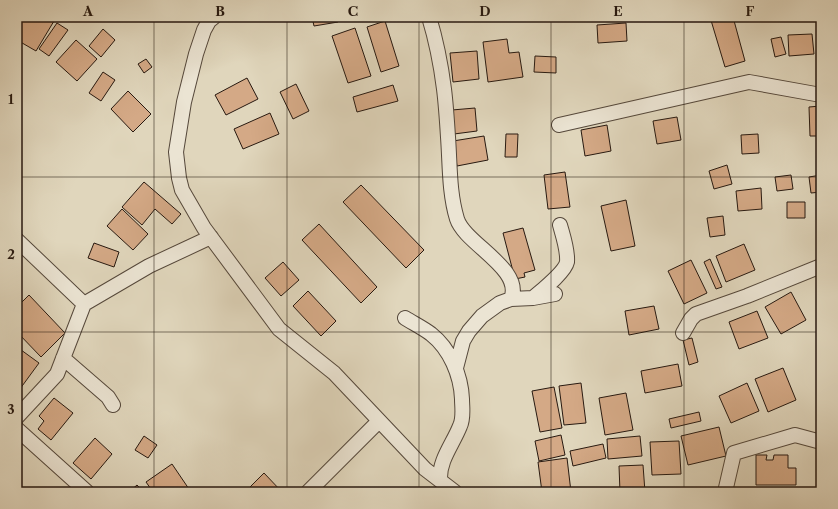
<svg xmlns="http://www.w3.org/2000/svg" width="838" height="509" font-family="'Libre Caslon Text',serif">
	<style>
		.building { fill: #d4a986; stroke: #271910 }
		.lines { fill: none; stroke-linecap: round; stroke-linejoin: round }
		.street-casing { stroke: #55483b; stroke-width: 16 }
		.street { stroke: #ebe4d3; stroke-width: 14 }
		.grid { fill: none; stroke: #271910; stroke-width: 1; stroke-opacity: 0.55 }
		.neatline { fill: none; stroke: #271910; stroke-width: 1.5 }
		.grid-label { font-size: 13px; text-anchor: middle; font-weight: bold; fill: #271910 }
	</style>
	<rect width="100%" height="100%" fill="#e0d6bc"/>
	<filter id="stains"><feTurbulence type="fractalNoise" baseFrequency=".005" numOctaves="4"/><feColorMatrix values="0 0 0 0 .2 0 0 0 0 .09 0 0 0 0 .02 0 0 0 .5 -.17"/></filter>
	<radialGradient id="worn" r=".72"><stop offset=".6" stop-color="#630" stop-opacity="0"/><stop offset="1" stop-color="#630" stop-opacity=".3"/></radialGradient>
	<path class="building" d="M17 17H51L50 19 54 21 36 51 17 40Z
		M312 17H337L338 22 314 26Z
		M710 17H733L745 61 725 67Z
		M385 21 399 66 381 72 367 27Z
		M57 23 68 30 49 56 39 49Z
		M626 23 627 41 598 43 597 25Z
		M355 28 371 76 348 83 332 36Z
		M103 29 115 40 101 57 89 46Z
		M812 34 814 54 789 56 788 35Z
		M781 37 786 54 775 57 771 39Z
		M507 39 509 53 519 52 523 77 488 82 483 42Z
		M76 40 97 59 77 81 56 62Z
		M477 51 479 79 453 82 450 53Z
		M535 56 556 57V73L534 72Z
		M146 59 152 67 144 73 138 64Z
		M103 72 115 80 101 101 89 93Z
		M247 78 258 99 226 115 215 95Z
		M296 84 309 111 293 119 280 92Z
		M393 85 398 101 357 112 353 97Z
		M128 91 151 114 133 132 111 109Z
		M821 106V136H810L809 107Z
		M475 108 477 131 454 134 452 110Z
		M270 113 279 134 243 149 234 129Z
		M677 117 681 140 657 144 653 121Z
		M607 125 611 151 585 156 581 130Z
		M506 134H518L517 157H505Z
		M758 134 759 153 742 154 741 135Z
		M484 136 488 160 457 166 453 141Z
		M727 165 732 184 714 189 709 171Z
		M565 172 570 207 548 209 544 175Z
		M791 175 793 189 777 191 775 177Z
		M821 175V192L811 193 809 177Z
		M144 182 181 214 172 224 155 209 142 225 122 207Z
		M361 185 424 250 406 268 343 202Z
		M761 188 762 209 738 211 736 191Z
		M626 200 635 246 611 251 601 206Z
		M787 202H805V218H787Z
		M122 209 148 234 133 250 107 226Z
		M723 216 725 235 710 237 707 218Z
		M319 224 377 287 361 303 302 240Z
		M523 228 535 270 524 273 525 277 515 279 503 233Z
		M94 243 119 252 114 267 88 258Z
		M744 244 755 270 726 282 716 256Z
		M710 259 722 287 716 289 704 262Z
		M691 260 707 293 684 304 668 271Z
		M283 262 299 280 281 296 265 278Z
		M308 291 336 321 321 336 293 306Z
		M791 292 806 320 781 334 765 307Z
		M29 295 65 333 41 357 17 332V307Z
		M654 306 659 329 629 335 625 311Z
		M757 311 768 338 739 349 729 322Z
		M692 338 698 362 689 365 683 340Z
		M17 347 39 363 17 393Z
		M678 364 682 386 645 393 641 371Z
		M783 368 796 400 768 412 755 379Z
		M581 383 586 423 564 425 559 386Z
		M747 383 759 411 731 423 719 396Z
		M554 387 562 428 540 432 532 391Z
		M626 393 633 430 605 435 599 398Z
		M54 398 73 413 51 440 38 429 44 421 39 416Z
		M699 412 701 421 671 428 669 419Z
		M719 427 726 456 688 465 681 436Z
		M561 435 565 455 539 461 535 441Z
		M144 436 157 445 148 458 135 450Z
		M640 436 642 456 608 459 607 439Z
		M95 438 112 454 91 479 73 463Z
		M679 441 681 474 652 475 650 442Z
		M603 444 606 458 573 466 570 451Z
		M756 455H767L766 460H773L774 455H788V468H796V485H756Z
		M567 458 571 492H542L538 462Z
		M172 464 191 492H153L146 482Z
		M643 465 645 492H620L619 466Z
		M264 473 282 492H248L246 491Z
		M137 485 144 492H129Z"/>
	<g class="lines">
		<defs>
			<path id="street" d="M214 17 209 21 204 30 196 54 184 102 176 152 179 178 182 190 204 228 279 329 334 373 425 469 455 492
				M429 17C436 40 441 65 444 89 446 105 447 121 448 137 450 164 449 193 457 219 465 244 524 269 511 299
				M559 125 749 82 821 95
				M17 240 84 304
				M533 298C541 291 565 272 567 262 568 250 563 236 560 225
				M405 318C413 323 423 328 431 334 450 349 461 375 462 399 462 407 464 418 460 426 453 444 439 460 440 480
				M683 333 691 319 696 314 747 296 821 266
				M63 358 108 397 113 405
				M456 368 463 341 469 331 482 316 500 303 511 299 533 298 555 294
				M17 417 57 374 84 304 149 266 211 237
				M17 429 87 492
				M308 492 379 421
				M725 492 734 453 795 435 821 442"/>
		</defs>
		<use href="#street" class="street-casing"/>
		<use href="#street" class="street"/>
	</g>
	<path class="grid" d="M154 17V492M287 17V492M419 17V492M551 17V492M684 17V492M17 177H821M17 332H821"/>
	<rect width="838" height="509" fill="none" stroke="#e0d6bc" stroke-width="44"/>
	<rect x="22" y="22" width="794" height="465" class="neatline"/>
	<g class="grid-label">
		<text x="88" y="16">A</text>
		<text x="220" y="16">B</text>
		<text x="353" y="16">C</text>
		<text x="485" y="16">D</text>
		<text x="618" y="16">E</text>
		<text x="750" y="16">F</text>
		<text x="11" y="104">1</text>
		<text x="11" y="259">2</text>
		<text x="11" y="414">3</text>
	</g>
	<rect width="100%" height="100%" filter="url(#stains)"/>
	<rect width="100%" height="100%" fill="url(#worn)"/>
</svg>
